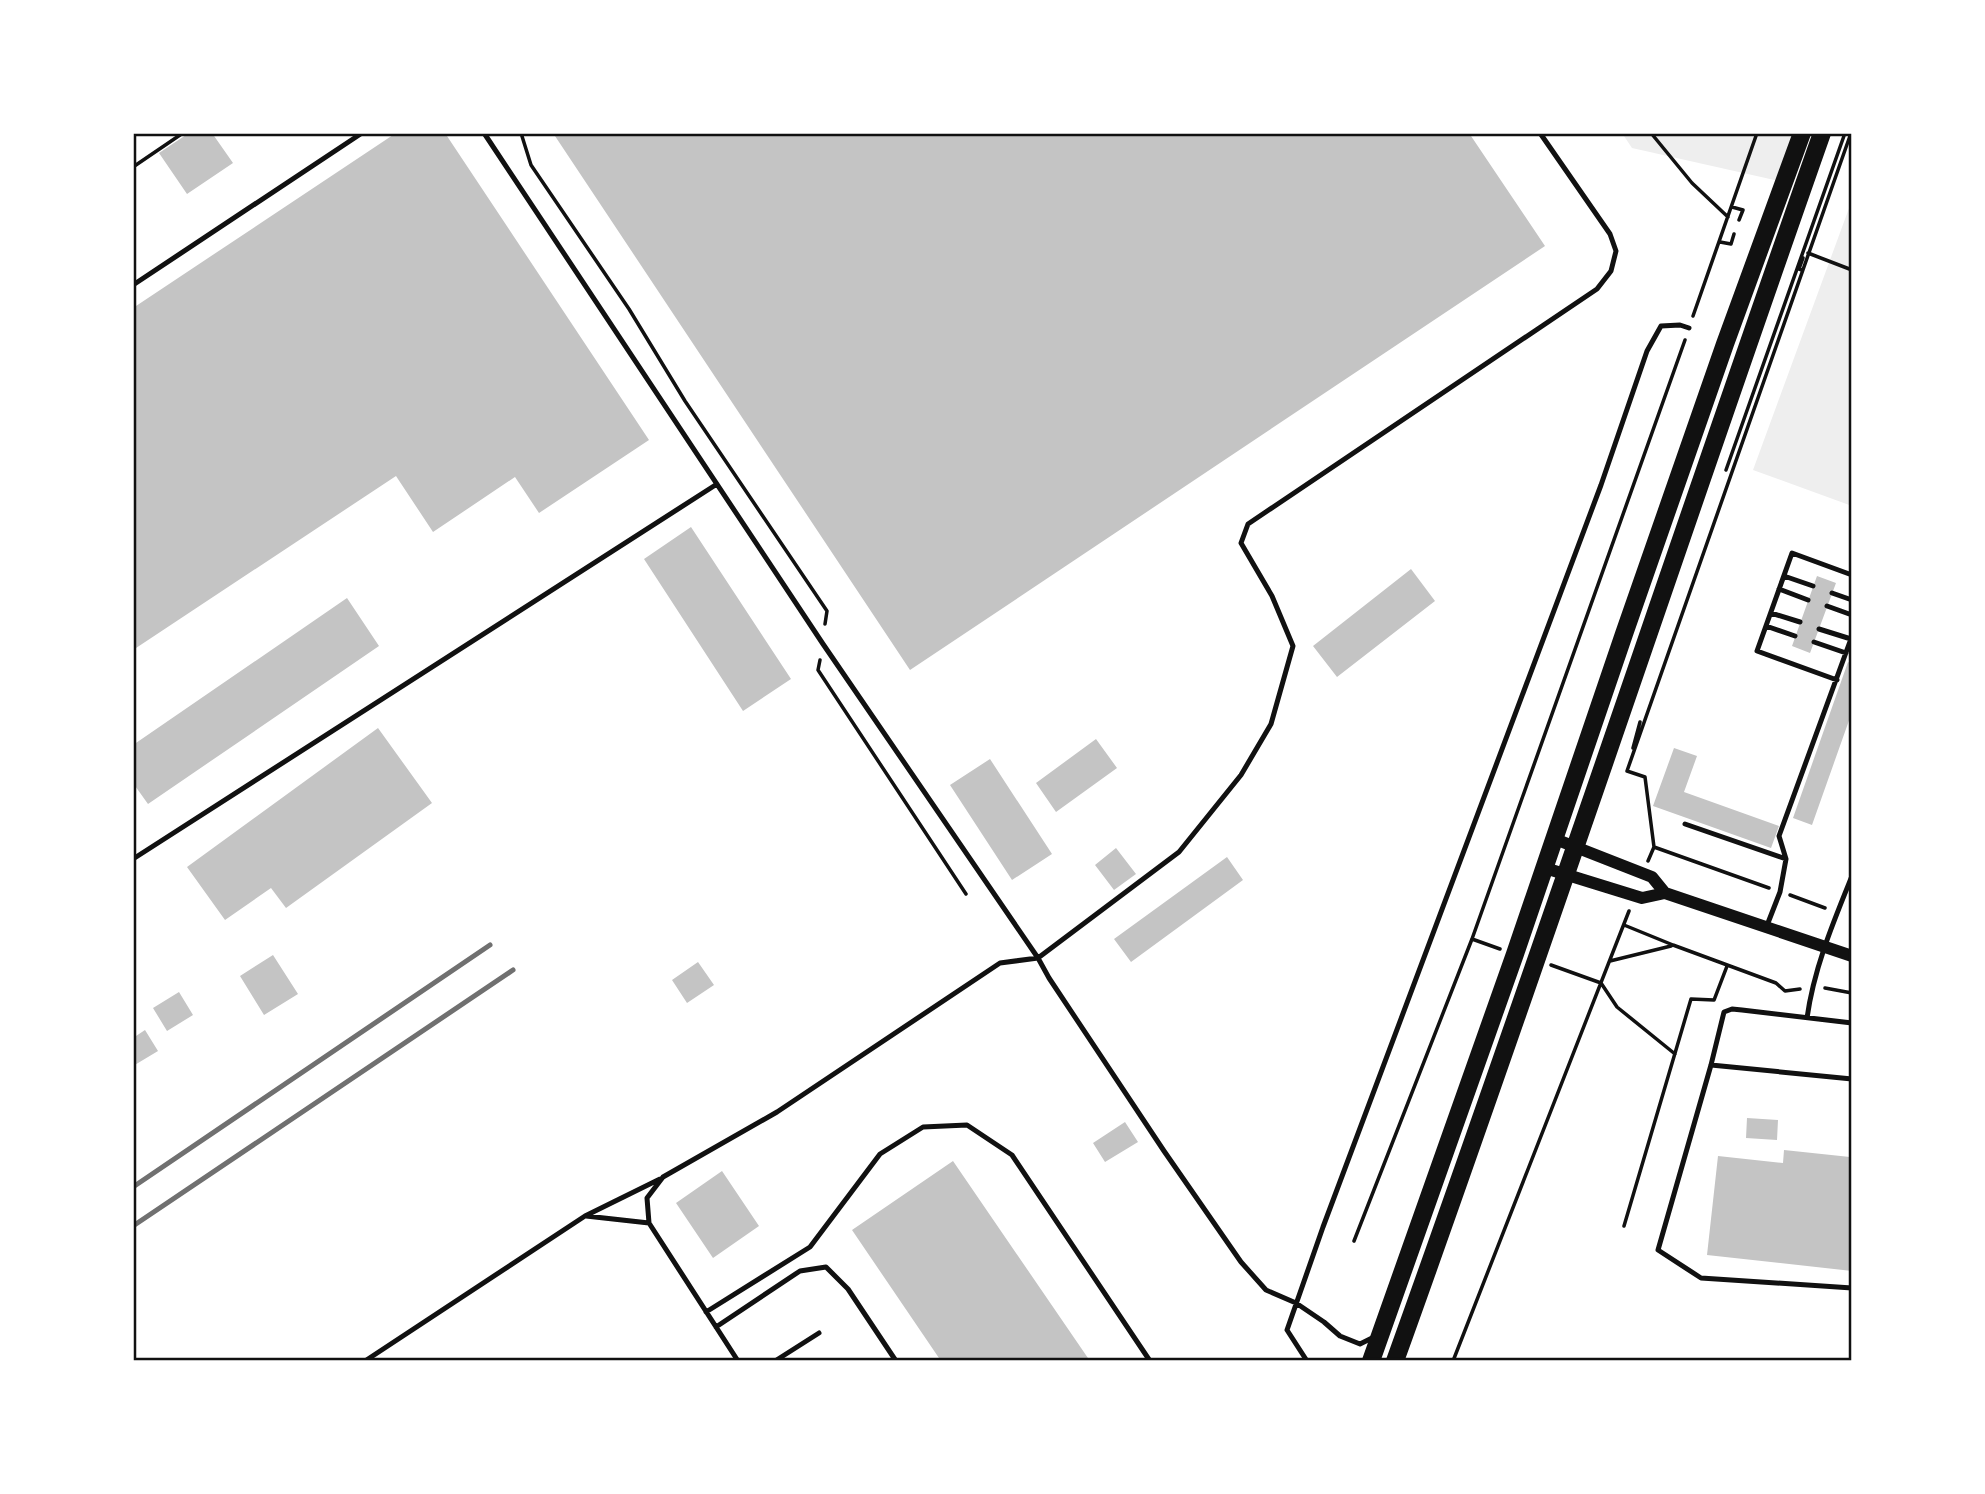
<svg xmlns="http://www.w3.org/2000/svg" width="1985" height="1494" font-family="Rubik,sans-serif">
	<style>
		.green { fill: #eee }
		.building { fill: #c4c4c4 }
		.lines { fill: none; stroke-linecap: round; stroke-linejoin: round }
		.path { stroke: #111; stroke-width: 3.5 }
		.service { stroke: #111; stroke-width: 5 }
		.tertiary { stroke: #111; stroke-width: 12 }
		.primary { stroke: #111; stroke-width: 18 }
		.rail { stroke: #707070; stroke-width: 5 }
		.neatline { fill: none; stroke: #111; stroke-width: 2.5 }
	</style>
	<rect width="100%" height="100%" fill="#fff"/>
	<path class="green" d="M1622 133H1800L1783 182 1632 148Z
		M1852 200V506L1753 470Z"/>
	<path class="building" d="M189 133H212L233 163 187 194 159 153Z
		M396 133H445L649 440 539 513 515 477 433 532 396 476 133 650V308Z
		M553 133H1469L1545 246 910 670Z
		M691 527 791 679 743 711 644 559Z
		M1411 569 1435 601 1337 677 1313 646Z
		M1817 576 1836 583 1810 653 1792 646Z
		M347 598 379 646 148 804 133 783V745Z
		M1848 662 1852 664V712L1812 825 1793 818Z
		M378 728 432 803 286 908 271 888 225 920 187 867Z
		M1096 739 1117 768 1056 812 1036 783Z
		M1674 748 1697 756 1684 792 1779 826 1771 848 1653 806Z
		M990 759 1052 854 1012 880 950 785Z
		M1116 848 1136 874 1114 890 1095 865Z
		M1227 857 1243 880 1131 962 1114 939Z
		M273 955 298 994 264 1015 240 976Z
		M698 962 714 985 687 1003 672 980Z
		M179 992 193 1015 167 1031 153 1008Z
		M145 1030 158 1051 133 1066V1038Z
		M1747 1118 1778 1120 1777 1140 1746 1138Z
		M1125 1122 1138 1142 1105 1162 1093 1143Z
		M1784 1150 1850 1157V1151H1852V1271L1707 1255 1718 1156 1783 1163Z
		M953 1161 1090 1361H941L852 1230Z
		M722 1171 759 1226 713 1258 676 1203Z"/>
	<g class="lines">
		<path class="path" d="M521 133 531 165 629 309 685 401 827 611 825 624
			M1651 133 1692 183 1728 217
			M133 167 183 133
			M1732 207 1743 210 1739 220
			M1720 242 1731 244 1734 234
			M1808 253 1852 270
			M1802 270 1799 269 1803 258
			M1693 316 1757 133
			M1726 470 1845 133
			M820 660 818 670 966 894
			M1633 748 1640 722
			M1627 771 1851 133
			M1627 771 1645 777 1654 847 1769 888
			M1648 861 1654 847
			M1790 895 1825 908
			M1624 925 1673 945 1776 983 1785 991 1800 989
			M1472 939 1500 949
			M1610 961 1671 946
			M1551 965 1601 983 1617 1007 1675 1054
			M1825 988 1852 993
			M1624 1226 1691 999 1714 1000 1727 966
			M1354 1241 1472 939 1685 340
			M1453 1361 1629 911"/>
		<path class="service" d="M484 133 823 644 1038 958 1179 852 1241 775 1271 724 1293 646 1272 596 1241 543 1248 524 1597 289 1611 271 1616 251 1610 234 1540 133
			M133 285 362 133
			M1784 576 1813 586
			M1779 589 1808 600
			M1832 593 1852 600
			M1827 606 1852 615
			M1771 613 1800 622
			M1766 626 1795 636
			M1819 629 1851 639
			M1814 642 1846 653
			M1837 680 1757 651 1792 553 1852 575
			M1685 824 1786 859 1780 892 1766 928
			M133 859 717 484
			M1786 859 1779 836 1852 636
			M1807 1018C1814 968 1833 923 1852 876
			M1852 1023 1742 1010 1732 1009 1724 1012 1711 1065 1658 1250 1701 1278 1852 1288
			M1711 1065 1852 1079
			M586 1216 649 1223
			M706 1312 810 1247 880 1154 923 1127 967 1125 1012 1155 1150 1361
			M716 1327 800 1271 826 1267 848 1289 896 1361
			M365 1361 585 1216 660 1179
			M738 1361 649 1223 647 1198 663 1177 777 1112 1000 963 1038 958 1049 978 1164 1151 1241 1262 1266 1290 1296 1303 1324 1322 1340 1336 1360 1344 1376 1336
			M775 1361 819 1333
			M1307 1361 1287 1330 1323 1227 1601 485 1647 351 1661 326 1680 325 1689 328"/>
		<path class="tertiary" d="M1555 839 1652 877 1665 893
			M1545 868 1642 898 1665 893 1852 956"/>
		<path class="primary" d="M1371 1361 1515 954 1624 634 1725 344 1802 133
			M1395 1361C1542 953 1678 542 1822 133"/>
		<path class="rail" d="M133 1187 490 945
			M133 1226 513 970"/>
	</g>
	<rect width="1985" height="1494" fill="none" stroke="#ffffff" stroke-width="270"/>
	<rect x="135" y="135" width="1715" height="1224" class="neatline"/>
</svg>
